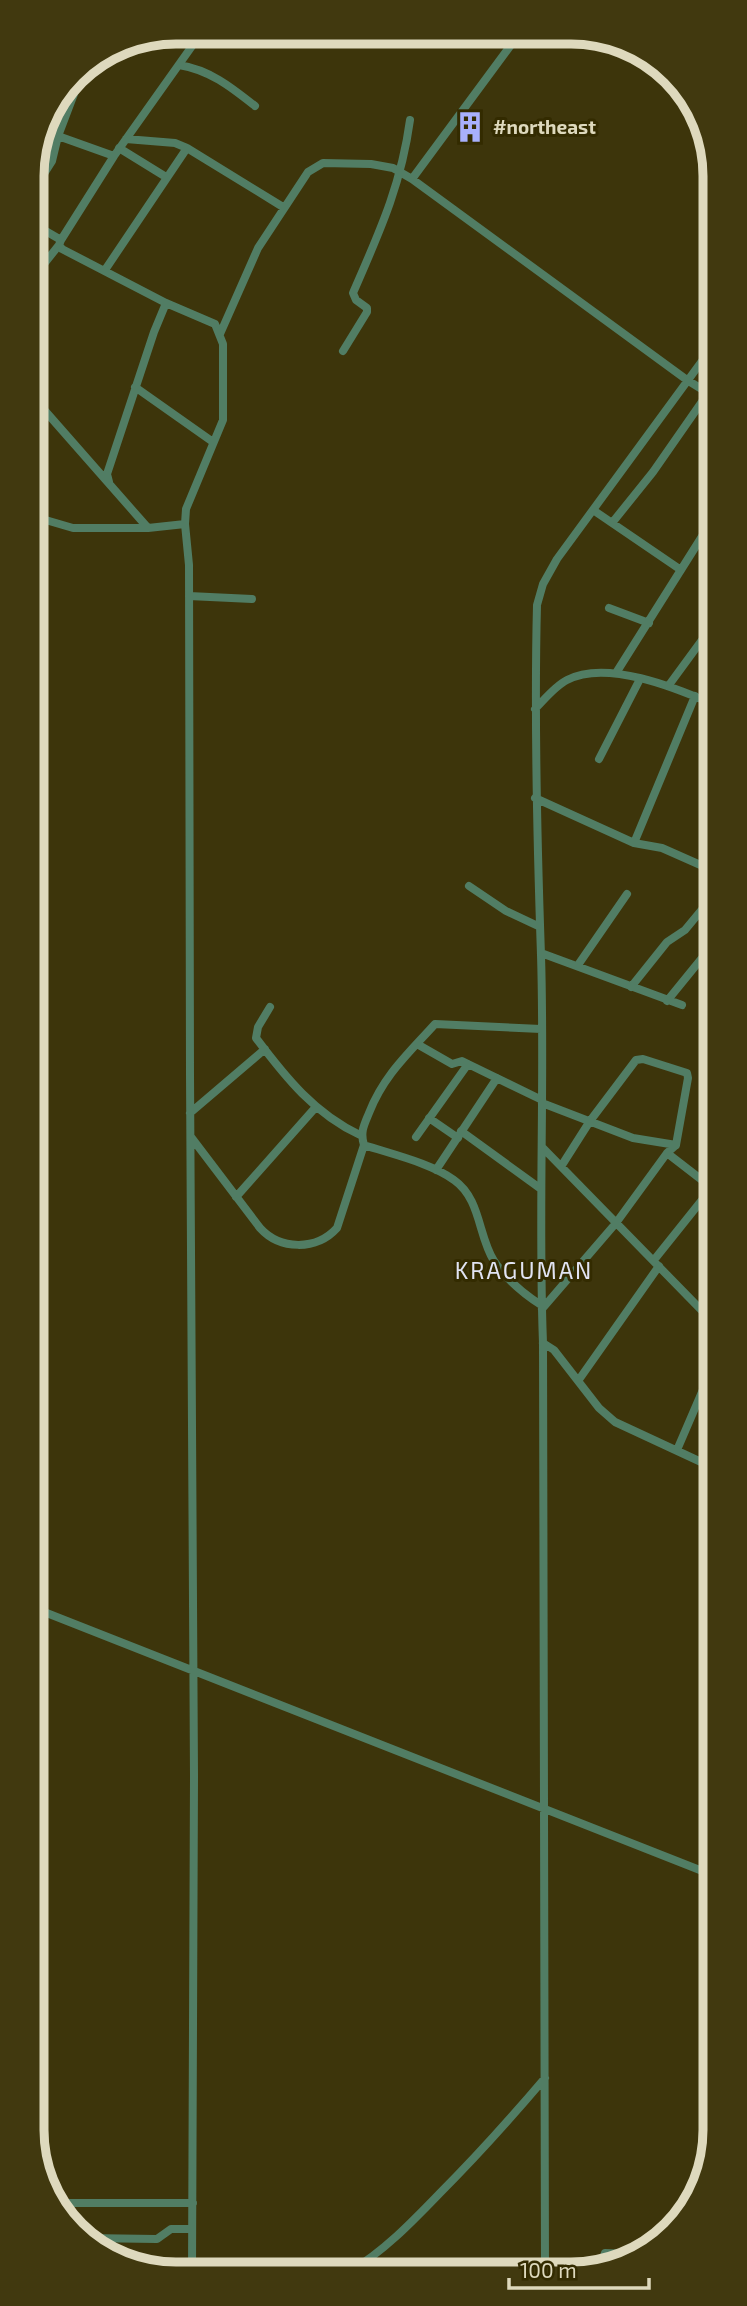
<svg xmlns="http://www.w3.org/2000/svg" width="747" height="2306" font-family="'Exo 2',sans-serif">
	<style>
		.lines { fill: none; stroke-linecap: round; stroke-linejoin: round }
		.street { stroke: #517d64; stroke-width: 8 }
		.labels { text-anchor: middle; stroke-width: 6; stroke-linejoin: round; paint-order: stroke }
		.poi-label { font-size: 19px; font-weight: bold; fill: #ded9bd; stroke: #332b00; text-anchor: start }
		.quarter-label { font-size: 23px; letter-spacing: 2px; fill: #e1e3f2; stroke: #332b00 }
		.rim { fill: none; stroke: #ded9bd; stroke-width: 9 }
	</style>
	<rect width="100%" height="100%" fill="#3d350b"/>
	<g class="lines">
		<path class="street" d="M131 40 138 45
			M179 65C210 70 231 87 255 106
			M41 132 58 136 114 156
			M126 139 175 143 187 148 283 207
			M119 148 166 177
			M412 179 519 34
			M32 185 45 172 52 161 58 136 85 65
			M32 223 61 240
			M105 270 187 148
			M32 279 59 245
			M220 334 258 248 308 172 323 163 371 164 393 168 412 179 687 380 713 396
			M343 351 367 312V308L356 300 353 293C379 233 401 186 410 120
			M135 387 213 442
			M32 396 148 528 185 524
			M109 482 107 474 154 332 166 303
			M593 510 681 570
			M32 516 73 528H148
			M612 523 653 472 708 393
			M189 596 252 599
			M609 608 649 623
			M616 673 713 519
			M669 685 713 625
			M535 709C544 700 555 686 567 680 606 659 676 688 713 704
			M599 759 640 679
			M535 798 634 843 662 848 714 871
			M634 843 695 696
			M469 886 506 911 538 926
			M541 953 682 1005
			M578 965 627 894
			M631 987 667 942 685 930 714 895
			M667 1001 702 958 714 951
			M270 1007 258 1027 256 1038C286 1078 315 1114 360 1135
			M417 1044 452 1064 462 1061 468 1064 542 1100
			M542 1103 633 1138 676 1145
			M190 1113 265 1049
			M429 1118 458 1138
			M461 1131 541 1189
			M191 1137 260 1228C280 1250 316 1251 337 1228L364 1145C391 1154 431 1163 454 1180 481 1199 478 1236 494 1261 506 1279 524 1294 541 1305
			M416 1137 468 1064
			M364 1145C360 1132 364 1125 369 1113 384 1075 408 1054 435 1024L541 1029
			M542 1147 714 1323
			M667 1153 711 1187
			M436 1170 497 1078
			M236 1197 315 1108
			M654 1260 714 1185
			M542 1309 616 1223 667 1153 676 1145 688 1078 687 1073 643 1059 636 1060 590 1121 562 1165
			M543 1343 554 1350 599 1408 615 1422 714 1468
			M578 1381 659 1266
			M677 1450 714 1364
			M34 1608 715 1876
			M58 2203H193
			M85 2238 157 2239 171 2229H192
			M192 2272 194 1777 190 1074 189 565 185 524 186 509 223 420V344L215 324 166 303 62 249 59 245 61 240 114 156 202 32
			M349 2272C384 2251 411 2223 439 2194 476 2157 511 2118 545 2078
			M545 2272 543 1343C538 1214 545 1084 541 955 537 838 534 722 537 605L543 584 557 559 713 346
			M599 2272 605 2253 629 2254"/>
	</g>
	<defs>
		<symbol id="building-bare" viewBox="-9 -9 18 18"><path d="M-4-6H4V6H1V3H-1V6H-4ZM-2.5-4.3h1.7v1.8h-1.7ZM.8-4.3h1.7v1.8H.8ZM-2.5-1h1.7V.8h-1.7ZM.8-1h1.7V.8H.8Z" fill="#a8b0fc" stroke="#332b00" stroke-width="2.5" paint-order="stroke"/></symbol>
	</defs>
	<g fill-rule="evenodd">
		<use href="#building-bare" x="448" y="105" width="44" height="44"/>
	</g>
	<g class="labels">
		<g class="poi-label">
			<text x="493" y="134">#northeast</text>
		</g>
		<g class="quarter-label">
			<text x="524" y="1279">KRAGUMAN</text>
		</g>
	</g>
	<path d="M0 0H747V2306H0ZM176 44H571A132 132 0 0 1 703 176V2130A132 132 0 0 1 571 2262H176A132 132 0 0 1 44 2130V176A132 132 0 0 1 176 44Z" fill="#41390f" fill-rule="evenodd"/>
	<path class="rim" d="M176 44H571A132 132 0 0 1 703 176V2130A132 132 0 0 1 571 2262H176A132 132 0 0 1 44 2130V176A132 132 0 0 1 176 44Z"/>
	<path d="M509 2278v10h140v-10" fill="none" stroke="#ded9bd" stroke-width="3.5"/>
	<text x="520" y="2278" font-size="21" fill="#ded9bd" stroke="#332b00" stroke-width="5" paint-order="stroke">100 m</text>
</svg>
